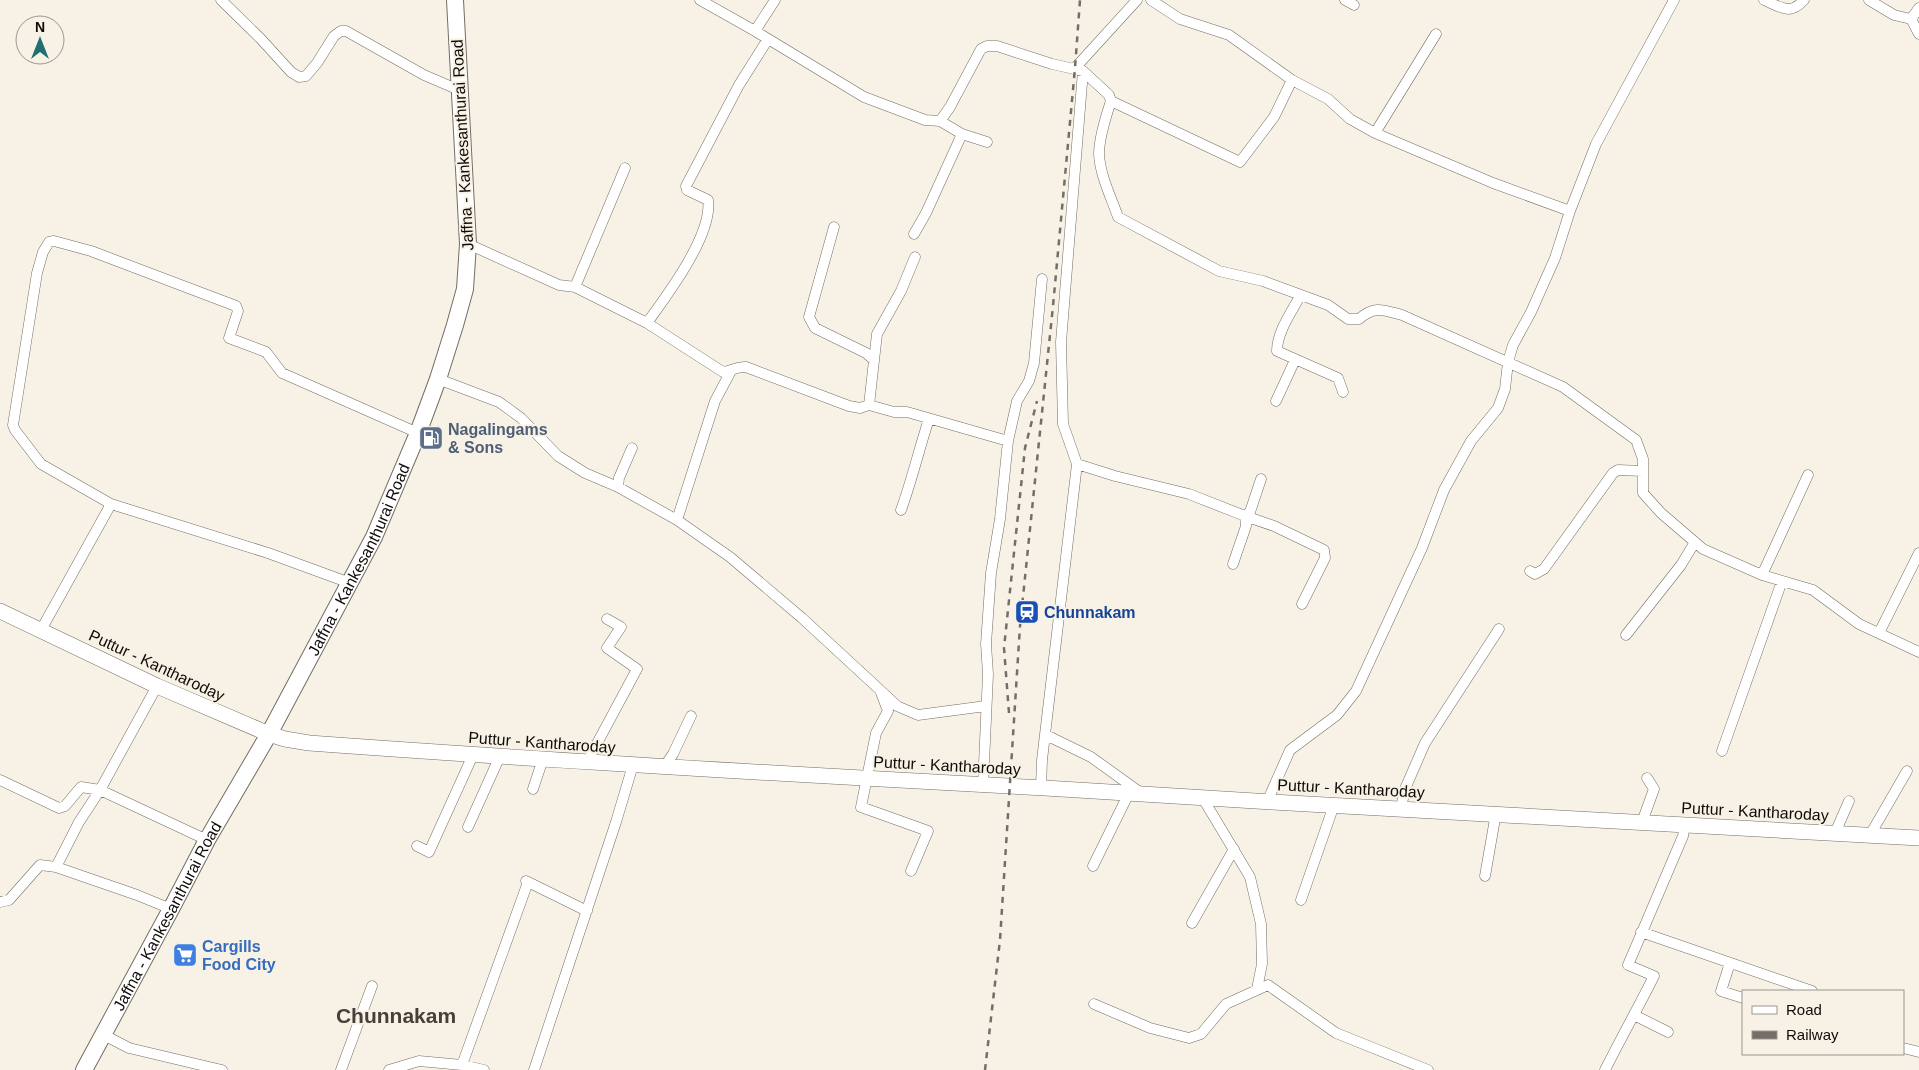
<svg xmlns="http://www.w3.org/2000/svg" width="1919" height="1070" font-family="Arial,sans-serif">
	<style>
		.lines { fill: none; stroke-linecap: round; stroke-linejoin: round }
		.minor-casing { stroke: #736d63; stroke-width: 11 }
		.secondary-casing { stroke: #736d63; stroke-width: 16 }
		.primary-casing { stroke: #736d63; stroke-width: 18 }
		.minor { stroke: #fff; stroke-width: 10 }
		.secondary { stroke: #fff; stroke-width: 15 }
		.primary { stroke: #fff; stroke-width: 16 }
		.rail { stroke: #736f68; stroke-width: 2.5; stroke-dasharray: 6 6; stroke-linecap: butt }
		.labels { text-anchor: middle; stroke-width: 4; stroke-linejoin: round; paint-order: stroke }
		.street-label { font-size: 16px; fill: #0e0c08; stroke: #f8f2e6 }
		.service-label { font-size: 16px; font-weight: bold; fill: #4e5e75; stroke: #f8f2e6; text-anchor: start }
		.transit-label { font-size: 16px; font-weight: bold; fill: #164399; stroke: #f8f2e6; text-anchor: start }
		.shop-label { font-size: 16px; font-weight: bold; fill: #366cbe; stroke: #f8f2e6; text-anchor: start }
		.district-label { font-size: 21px; font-weight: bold; fill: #464138; stroke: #f8f2e6 }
	</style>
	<rect width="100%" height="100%" fill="#f8f2e6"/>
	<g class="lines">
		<defs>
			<path id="minor" d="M221 0 260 38 291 72 299 77 306 76 317 63 334 36 341 31H346L424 75 459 90
				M700 0 755 31 864 97 925 120 940 121 950 107 981 49 987 46H997L1052 64 1083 71 1109 95 1111 101 1240 162 1274 117 1292 80
				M1151 0 1180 19 1229 35 1292 80 1328 99 1350 119 1375 133 1493 183 1570 211
				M1345 0 1354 5
				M1764 0C1781 7 1790 16 1804 0
				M1869 0 1894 15 1911 19 1919 8
				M1911 19 1919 34
				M755 31 775 0
				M1075 68 1137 0
				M1111 101C1106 116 1099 138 1099 154 1100 175 1111 197 1118 217L1219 271 1263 281 1328 305 1348 319H1359C1375 305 1383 310 1402 315L1563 387 1636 440 1643 459V493L1661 513 1703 549 1762 575 1813 590 1859 624 1919 652
				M940 121 962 134 987 142
				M1375 133 1436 34
				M834 227 809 317 815 328 866 353 874 360
				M914 234 926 213 962 134
				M468 244 559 285 575 287 647 323 723 372C732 371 737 366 746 367L849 406 860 408 869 405 894 412H907L1008 441
				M575 287 625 168
				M1300 296C1291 313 1277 332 1277 351L1338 378 1343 392
				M647 323C667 295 713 235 708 200L687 190 686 186 739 85 768 39
				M438 379 499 402 521 418 558 456 585 473 618 487 677 520 730 557 802 618 880 690 888 711 876 733 861 807 928 831 911 871
				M1276 401 1295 360
				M869 405 877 334 901 291 915 257
				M1077 464 1115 476 1189 494 1245 516 1246 526 1233 564
				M1261 479 1250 512 1245 516 1274 526 1324 550 1325 558 1302 604
				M618 487 619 478 632 448
				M901 510C912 480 919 449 929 419
				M677 520 715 401 731 371
				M1530 571 1535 574 1544 569 1613 473 1618 470 1643 471
				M1762 575 1808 475
				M350 583 268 553 111 504 41 464 15 430 13 425 37 273 43 252 49 242 54 241 91 251 236 306 238 311 229 338 266 352 282 373 418 433
				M41 630 111 504
				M1879 633 1919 553
				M1626 635 1681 565 1695 542
				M157 686 100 790 79 822 56 867 137 895 171 909
				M881 691 897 706 918 715 986 706
				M1046 735 1091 757 1141 793
				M1722 751 1782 581
				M587 762 637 669 607 648 621 627 607 619
				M664 767 673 754 691 716
				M0 780 59 808 65 806 81 787 100 790 207 840
				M983 786 988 674 986 644 991 573 1000 519 1008 441 1017 401 1029 381 1034 363 1042 279
				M1041 787 1042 760 1077 464 1063 424 1061 342 1083 71
				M533 789 543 759
				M1202 797 1250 877 1261 924 1262 964 1257 989
				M1267 802 1290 750 1337 715 1356 691 1422 548 1444 490 1471 441 1498 408 1505 389 1508 362 1513 345 1531 312 1555 258 1570 211 1596 144 1674 0
				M1401 808 1405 789 1425 743 1499 629
				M1642 822 1654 789 1647 778
				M468 827 500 756
				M1835 833 1849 801
				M1870 835 1907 771
				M417 846 429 852 473 755
				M1093 866 1129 793
				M1485 876 1496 813
				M526 881 587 911
				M1301 900 1334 805
				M0 902 9 900 40 865 56 867
				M1192 923 1234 849
				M1641 932 1812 991
				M1730 963 1721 991 1743 998
				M1094 1004 1150 1028 1189 1038 1201 1034 1226 1004 1268 985 1336 1033 1428 1070
				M1634 1015 1668 1032
				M104 1035 129 1048 222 1070
				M1903 1048 1919 1052
				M462 1065 528 882
				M341 1070 372 986
				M389 1070 419 1061 462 1065 484 1070
				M534 1070 616 822 633 765
				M1605 1070C1621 1038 1638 1008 1654 976L1628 965 1683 836 1685 824"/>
			<path id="secondary" d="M0 611 157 686 269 734 285 739 309 743C554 761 800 775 1045 788 1121 792 1196 798 1272 802 1487 813 1703 825 1919 838"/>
			<g id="primary">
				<path id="s1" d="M84 1070 171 909 207 840 269 734 374 537 418 433 438 379 455 325 465 289 468 244 455 0"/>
			</g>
		</defs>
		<use href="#minor" class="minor-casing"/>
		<use href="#secondary" class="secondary-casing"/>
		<use href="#primary" class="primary-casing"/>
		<use href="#minor" class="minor"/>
		<use href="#secondary" class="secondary"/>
		<use href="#primary" class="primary"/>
		<path class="rail" d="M1009 713 1004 648 1025 448 1037 401
			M985 1070 1000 940 1020 626 1053 306 1075 68 1080 0"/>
	</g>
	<defs>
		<symbol id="fuel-square" viewBox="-11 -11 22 22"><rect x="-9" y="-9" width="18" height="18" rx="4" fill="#5c6f8a" stroke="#f8f2e6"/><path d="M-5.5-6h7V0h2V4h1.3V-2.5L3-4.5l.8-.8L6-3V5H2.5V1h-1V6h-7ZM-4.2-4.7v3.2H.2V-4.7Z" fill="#fff"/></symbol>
		<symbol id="station-square" viewBox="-11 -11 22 22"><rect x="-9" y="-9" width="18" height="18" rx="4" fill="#1a4fb4" stroke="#f8f2e6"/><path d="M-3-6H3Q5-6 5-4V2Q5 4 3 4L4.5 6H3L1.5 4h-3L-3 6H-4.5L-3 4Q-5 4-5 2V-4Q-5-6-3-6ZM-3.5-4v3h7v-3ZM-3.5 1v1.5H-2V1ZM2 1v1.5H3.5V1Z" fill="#fff"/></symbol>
		<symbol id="supermarket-square" viewBox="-11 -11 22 22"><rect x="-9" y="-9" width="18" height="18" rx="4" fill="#3f7fe0" stroke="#f8f2e6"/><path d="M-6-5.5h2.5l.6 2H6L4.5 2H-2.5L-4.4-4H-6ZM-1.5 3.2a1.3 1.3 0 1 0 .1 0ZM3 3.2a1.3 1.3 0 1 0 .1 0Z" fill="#fff"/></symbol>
	</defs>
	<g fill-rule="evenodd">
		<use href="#fuel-square" x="417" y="424" width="28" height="28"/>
		<use href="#station-square" x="1013" y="598" width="28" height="28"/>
		<use href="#supermarket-square" x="171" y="941" width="28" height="28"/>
	</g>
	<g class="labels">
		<g class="street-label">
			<text transform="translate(462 145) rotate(-93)" y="6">Jaffna - Kankesanthurai Road</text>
			<text dy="6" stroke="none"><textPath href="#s1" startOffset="580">Jaffna - Kankesanthurai Road</textPath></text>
			<text transform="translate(157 665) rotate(25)" y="6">Puttur - Kantharoday</text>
			<text transform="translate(542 742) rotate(4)" y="6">Puttur - Kantharoday</text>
			<text transform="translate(947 765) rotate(3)" y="6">Puttur - Kantharoday</text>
			<text transform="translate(1351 788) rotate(3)" y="6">Puttur - Kantharoday</text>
			<text transform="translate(1755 811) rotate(3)" y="6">Puttur - Kantharoday</text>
			<text dy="6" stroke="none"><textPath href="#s1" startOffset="175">Jaffna - Kankesanthurai Road</textPath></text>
		</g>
		<g class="service-label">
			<text x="448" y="435">Nagalingams<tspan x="448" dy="18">&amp; Sons</tspan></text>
		</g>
		<g class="transit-label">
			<text x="1044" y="618">Chunnakam</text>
		</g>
		<g class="shop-label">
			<text x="202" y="952">Cargills<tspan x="202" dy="18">Food City</tspan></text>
		</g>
		<g class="district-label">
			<text x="396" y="1023">Chunnakam</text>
		</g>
	</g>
	<rect x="1742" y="990" width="162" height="65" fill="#f8f2e6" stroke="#9a968d"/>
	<rect x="1752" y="1006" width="25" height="8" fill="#ffffff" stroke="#9a968d"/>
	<text x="1786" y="1015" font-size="15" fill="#0e0c08">Road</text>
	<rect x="1752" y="1031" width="25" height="8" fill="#736f68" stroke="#9a968d"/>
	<text x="1786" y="1040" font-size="15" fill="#0e0c08">Railway</text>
	<g transform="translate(40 40)"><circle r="24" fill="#f8f2e6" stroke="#9a968d"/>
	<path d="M0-4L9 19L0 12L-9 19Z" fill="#236e6f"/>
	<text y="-8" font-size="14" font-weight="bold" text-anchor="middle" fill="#0e0c08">N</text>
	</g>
</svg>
